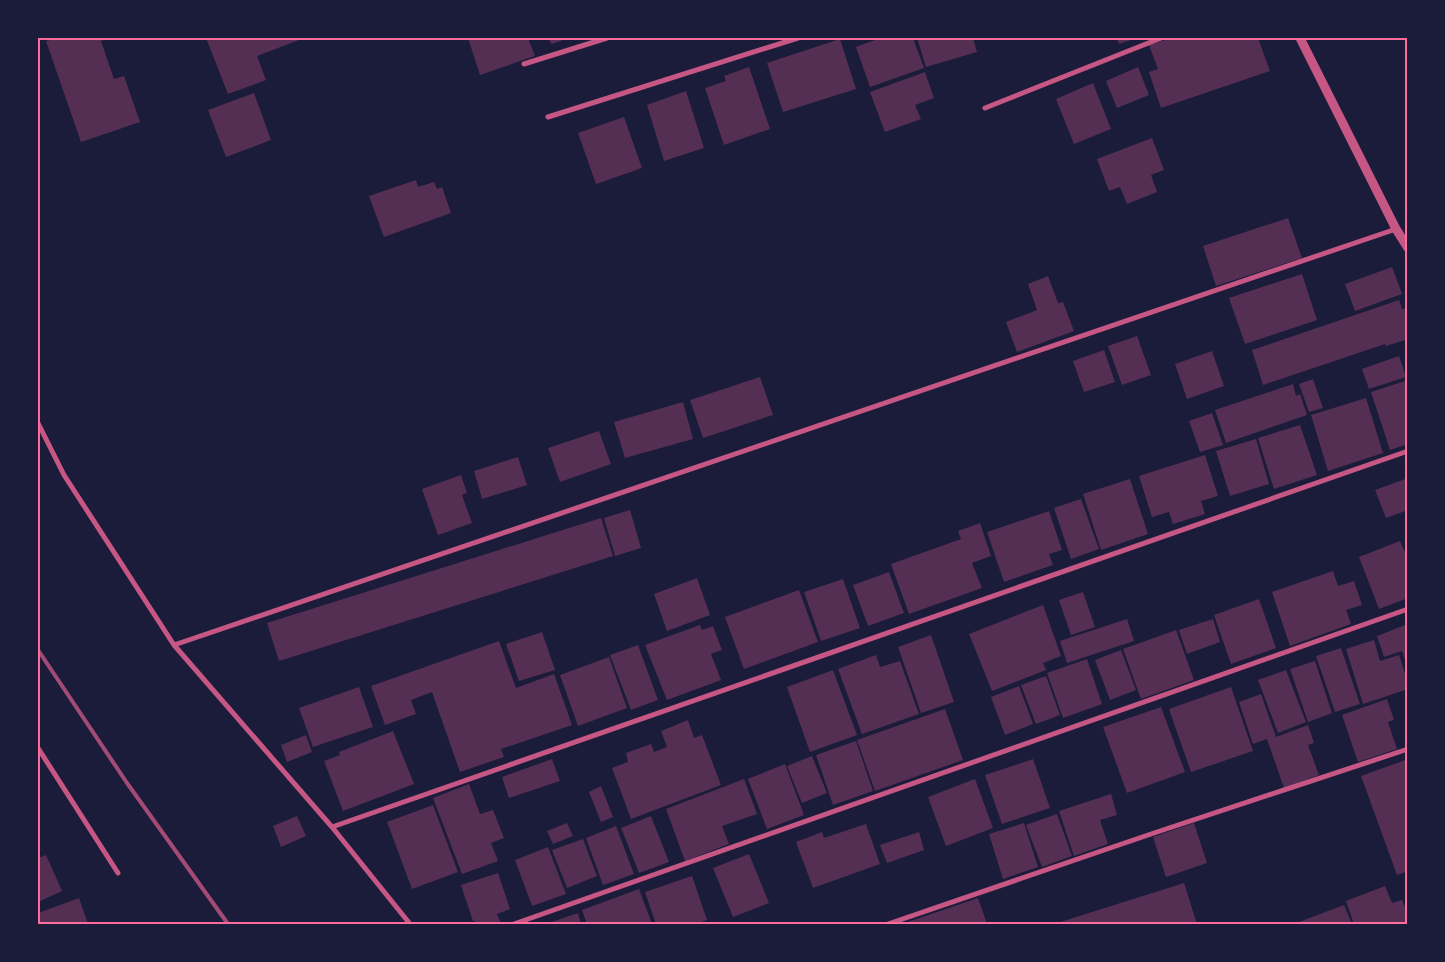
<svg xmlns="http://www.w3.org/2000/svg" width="1445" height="962" font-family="Ubuntu,sans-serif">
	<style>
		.building { fill: #542f53 }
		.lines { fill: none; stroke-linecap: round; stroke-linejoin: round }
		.minor { stroke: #c65784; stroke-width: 5 }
		.tertiary { stroke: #c65784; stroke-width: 9 }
		.rail { stroke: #a44b75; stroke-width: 4 }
		.neatline { fill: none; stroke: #ff6b9d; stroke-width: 2 }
	</style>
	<rect width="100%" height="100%" fill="#1b1b3a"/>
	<path class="building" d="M58 38H107L108 39 101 41 114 79 124 76 140 122 81 142 46 41Z
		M206 38H298L299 40 257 56 266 80 228 94Z
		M468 38H528L535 56 480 75Z
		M549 38H570L551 44Z
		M874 38H913L924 68 870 87 856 47 875 40Z
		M917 38H973L977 52 926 67Z
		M1117 38H1136L1119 44Z
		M1171 38H1258L1270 71 1161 108 1149 72 1158 69 1149 45Z
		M840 39 856 89 783 112 767 63Z
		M749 67 770 129 724 145 705 88 726 81 724 76Z
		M1138 67 1149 95 1117 108 1106 81Z
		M925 72 934 98 915 105 921 119 885 132 870 92Z
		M1093 83 1111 129 1074 144 1056 99Z
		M686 91 704 148 664 161 647 105Z
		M254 93 271 140 226 157 208 110Z
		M624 117 642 168 596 184 578 133Z
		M1152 138 1164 170 1151 175 1157 192 1127 204 1120 187 1109 191 1097 159Z
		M416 180 418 187 434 182 437 189 442 187 451 213 384 237 369 196Z
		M1288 218 1302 258 1216 286 1203 246Z
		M1392 267 1402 294 1355 311 1345 284Z
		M1302 274 1317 320 1245 344 1229 298Z
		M1048 276 1058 303 1063 302 1074 331 1017 352 1006 322 1037 310 1028 284Z
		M1399 300 1402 309 1408 308V339L1386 346 1385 344 1263 385 1252 350Z
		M1137 336 1151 375 1122 385 1108 346Z
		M1104 350 1115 382 1084 392 1073 361Z
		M1212 351 1224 386 1187 399 1175 364Z
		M1399 356 1406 377 1369 389 1362 369Z
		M760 377 773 415 703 438 690 400Z
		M1313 379 1323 408 1309 412 1299 384Z
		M1408 380V444L1390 450 1371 392Z
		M1293 384 1296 396 1300 394 1307 415 1226 443 1215 410Z
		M1366 398 1383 453 1328 471 1311 415Z
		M683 402 693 439 625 458 614 422Z
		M1212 413 1223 445 1200 452 1189 421Z
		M1300 425 1317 475 1274 489 1258 438Z
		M599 431 611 464 560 482 548 448Z
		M1256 439 1269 484 1230 496 1216 451Z
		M1205 455 1218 496 1201 501 1205 514 1173 524 1169 512 1152 517 1139 476Z
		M518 457 527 485 482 499 474 471Z
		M461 475 467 493 462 495 472 523 438 535 422 489Z
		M1408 478V510L1386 518 1375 490Z
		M1130 479 1148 534 1101 550 1083 494Z
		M1081 499 1099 549 1071 559 1054 508Z
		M630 510 641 548 615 556 604 518Z
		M1049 511 1062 550 1049 554 1053 565 1004 582 987 532Z
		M601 518 613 556 279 661 267 623Z
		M980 523 991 556 972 563 982 588 909 614 891 564 961 539 958 531Z
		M1400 541 1408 559V598L1379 609 1359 557Z
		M1333 571 1338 586 1354 581 1362 605 1346 610 1351 624 1290 646 1272 592Z
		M889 572 904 613 868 626 853 585Z
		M697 578 710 615 667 631 654 594Z
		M843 579 860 628 821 641 804 592Z
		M799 590 818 642 744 669 725 617Z
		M1083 592 1095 627 1071 635 1059 600Z
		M1259 599 1276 648 1231 664 1214 615Z
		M1043 605 1061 656 1043 663 1046 670 992 691 969 634Z
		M1127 619 1134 641 1067 663 1060 641Z
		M1213 619 1220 642 1187 654 1179 630Z
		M1408 624V666H1407L1402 651 1384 657 1377 636Z
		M700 625 702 630 713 626 722 650 711 654 721 680 667 700 645 645Z
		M1176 630 1194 680 1141 699 1123 649Z
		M542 632 555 670 519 681 506 644Z
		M931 635 954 702 921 713 898 647Z
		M1374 640 1380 661 1399 655 1408 683V689L1363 704 1346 649Z
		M499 641 516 688 554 674 572 725 501 749 504 757 460 772 432 692 411 700 416 714 385 725 371 686Z
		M638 645 658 700 631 710 610 655Z
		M1341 648 1360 704 1335 712 1316 656Z
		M1121 650 1136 690 1110 700 1095 660Z
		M876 655 880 667 900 661 919 714 862 734 838 669Z
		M609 657 627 708 578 726 560 675Z
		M1087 659 1102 704 1063 718 1047 673Z
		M1315 661 1332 713 1308 722 1290 669Z
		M833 670 857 735 810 752 787 687Z
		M1286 670 1306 722 1278 733 1258 680Z
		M1046 676 1060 715 1036 724 1021 685Z
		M1019 686 1033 724 1005 735 991 697Z
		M359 687 373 727 313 747 299 708Z
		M1231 687 1253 751 1191 772 1169 709Z
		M1261 694 1276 737 1308 725 1314 743 1308 745 1319 775 1284 788 1267 739 1253 744 1239 702Z
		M1387 699 1394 720 1388 722 1397 749 1358 762 1342 715Z
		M1161 707 1185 772 1127 793 1103 727Z
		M945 709 963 760 875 791 857 740Z
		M688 720 694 738 702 735 721 785 631 819 612 768 628 762 626 753 651 744 654 752 667 747 661 731Z
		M393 731 414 784 343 811 324 761 340 755 339 752Z
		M306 735 312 752 287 762 281 745Z
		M856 741 873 791 833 805 816 755Z
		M812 756 827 793 802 803 787 766Z
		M552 759 560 781 509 798 502 777Z
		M1033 759 1050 808 1002 824 985 775Z
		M1408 759V871L1397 875 1361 776Z
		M785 764 804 815 767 829 748 779Z
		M744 779 757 814 722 826 729 844 685 861 666 809Z
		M975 779 993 828 946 846 928 797Z
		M469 784 480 814 493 810 504 838 491 843 498 861 462 874 433 798Z
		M601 786 613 817 601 822 589 792Z
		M1111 794 1117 815 1100 820 1108 844 1074 856 1059 811Z
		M433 805 458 872 412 889 387 822Z
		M1057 814 1072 856 1042 867 1026 825Z
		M297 816 306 836 281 847 273 826Z
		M651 816 669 862 639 873 621 828Z
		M567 823 573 836 553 844 547 831Z
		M1024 823 1038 867 1003 879 989 834Z
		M1194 823 1207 863 1166 877 1153 837Z
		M866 824 880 864 813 888 796 842 822 832 824 838Z
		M616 826 634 874 603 885 586 838Z
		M919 832 924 850 887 863 880 845Z
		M583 839 597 876 567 888 552 850Z
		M548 847 566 894 532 906 515 860Z
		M749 854 769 903 733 917 713 868Z
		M46 855 62 891 38 902V858Z
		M498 873 510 909 497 914 501 924H477L475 921H473L461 885Z
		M692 876 707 920 695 924H656L645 892Z
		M1184 883 1197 924H1054Z
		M1385 886 1392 903 1402 900 1408 914V924H1354L1346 901Z
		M639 889 652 924H587L582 910Z
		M79 898 88 924H38V913Z
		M978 898 987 924H902Z
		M1344 905 1352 924H1300L1299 922Z
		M578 913 581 924H546Z"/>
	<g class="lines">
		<path class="minor" d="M524 64 607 38
			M985 108 1161 38
			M548 117 798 38
			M38 423 64 475 174 645 332 827 410 924
			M174 645 1396 229
			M38 748 118 873
			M332 827 1408 451
			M514 924 1408 609
			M888 924 1151 834 1408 749"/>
		<path class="tertiary" d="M1300 38 1396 229 1408 248"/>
		<path class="rail" d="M38 650 127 783 228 924"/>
	</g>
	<rect width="1445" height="962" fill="none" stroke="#1b1b3a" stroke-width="78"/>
	<rect x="39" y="39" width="1367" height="884" class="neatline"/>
</svg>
